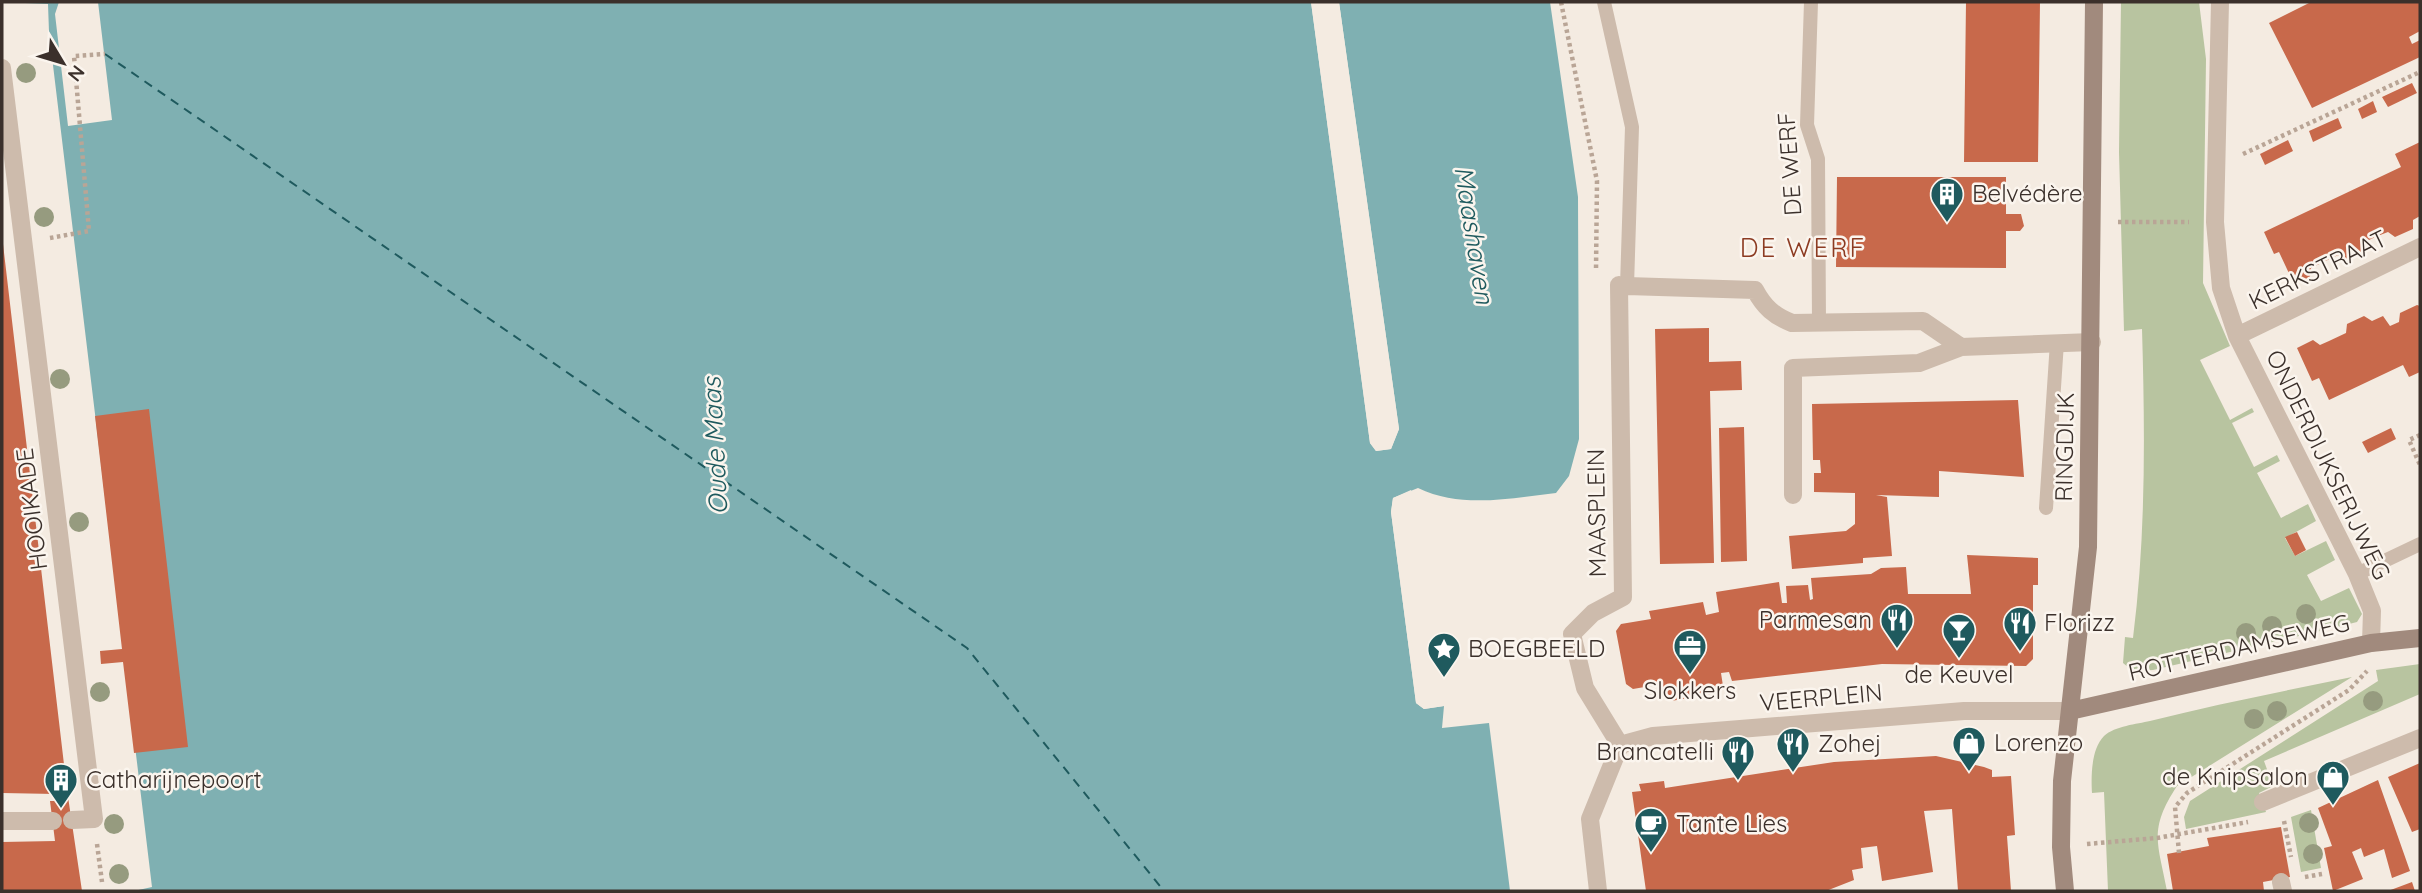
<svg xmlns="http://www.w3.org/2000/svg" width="2422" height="893" font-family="Quicksand,sans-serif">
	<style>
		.green { fill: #b8c4a0 }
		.water { fill: #7fb0b2 }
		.pier { fill: #f4ebe1 }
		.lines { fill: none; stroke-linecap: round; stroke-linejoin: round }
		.ferry { stroke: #1f5a5e; stroke-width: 2; stroke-dasharray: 9 7; stroke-linecap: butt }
		.building { fill: #c8694b }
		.path { stroke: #b9a596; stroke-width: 4.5; stroke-dasharray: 3.5 3.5; stroke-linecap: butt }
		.lane { stroke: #cdbbac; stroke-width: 14 }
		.street { stroke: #cdbbac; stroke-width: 18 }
		.secondary { stroke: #a18a7d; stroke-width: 18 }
		.tree { fill: #969b7f }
		.labels { text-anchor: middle; stroke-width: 5; stroke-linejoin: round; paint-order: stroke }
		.street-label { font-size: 24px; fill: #3b302b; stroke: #fbf5ee }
		.poi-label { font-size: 24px; fill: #3b302b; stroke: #fbf5ee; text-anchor: start }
		.water-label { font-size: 26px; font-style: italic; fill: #1f5a5e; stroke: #fbf5ee }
		.neighbourhood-label { font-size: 26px; letter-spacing: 2px; fill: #8c3b22; stroke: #fbf5ee }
	</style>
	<rect width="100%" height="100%" fill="#f4ebe1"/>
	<path class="green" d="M2121 2H2199L2206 59 2203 283 2230 346 2200 360 2230 420 2252 408 2254 412 2232 423 2254 467 2277 455 2280 461 2257 473 2281 518 2308 504 2316 521 2285 538 2295 556 2326 541 2335 560 2307 575 2321 601 2349 588 2362 614 2357 622 2333 628 2153 670 2133 671 2123 663 2125 637 2133 638C2146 535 2145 432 2142 329L2124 331 2119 152Z
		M2420 664V694L2264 761 2273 786 2259 793 2266 812 2186 829 2184 817 2190 801 2378 681 2376 670Z
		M2352 677 2177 786C2148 830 2158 843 2167 891H2108L2104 792 2092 793C2091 777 2091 749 2104 736 2115 726 2137 724 2150 721 2217 704 2285 691 2352 677Z
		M2311 810 2321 868 2301 872 2291 817Z"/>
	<path class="water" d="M2 2H1311L1370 443 1376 451 1391 449 1399 429 1339 2H1550L1578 197 1579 439 1569 476 1556 493C1509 498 1462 509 1418 488L1393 498 1391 512 1416 703 1424 709 1444 706 1442 728 1489 723 1510 891H134L152 887 49 32 48 4Z"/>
	<path class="pier" d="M59 2H98L112 120 68 126 55 14Z
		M1311 2H1315L1373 442 1378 447 1388 446 1395 429 1336 2H1339L1399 429 1391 449 1376 451 1370 443Z
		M1411 490 1412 494 1396 500 1394 512 1420 701 1425 705 1444 703V706L1424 709 1416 703 1391 512 1393 498Z"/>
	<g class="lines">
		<path class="ferry" d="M105 54 967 648 1164 891"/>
	</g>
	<path class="building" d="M1966 2H2040L2038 162H1964Z
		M2311 2H2420V31L2409 37 2412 44 2420 40V57L2312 108 2269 23Z
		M2412 83 2417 93 2388 107 2382 97Z
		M2373 101 2377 112 2362 119 2358 109Z
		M2338 118 2342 128 2313 142 2309 131Z
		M2288 140 2293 151 2265 165 2260 154Z
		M2420 142V216L2413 220V229L2395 237 2388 232 2375 237 2363 243 2362 252 2345 260 2338 255 2311 268 2310 277 2294 284 2279 252 2274 254 2264 232 2401 167 2395 154Z
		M1837 177H2006V214H2021L2024 226 2020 231H2006V268L1836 267Z
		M3 244 67 790 82 891H2V842L55 841 50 801H56L55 794 2 793Z
		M2417 305 2420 306V372L2409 377 2403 365 2329 400 2319 378 2312 381 2297 348 2313 340 2320 345 2329 341 2346 333 2347 324 2364 316 2372 321 2383 316 2390 326 2399 322 2400 313Z
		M1709 328V362L1741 361 1742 390 1710 391 1714 563 1660 564 1655 329Z
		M2018 400 2024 477 1939 471V497L1876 495 1887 497 1892 556 1863 558V563L1792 569 1789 536 1846 531 1855 524V493L1814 492V473H1821L1820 460H1813L1812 404Z
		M149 409 188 747 134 753 123 662 101 664 100 651 122 649 95 416Z
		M1744 427 1747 561 1721 562 1719 428Z
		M2391 428 2396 439 2368 453 2362 442Z
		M2297 532 2306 550 2295 556 2285 537Z
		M1967 555 2038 558V585H2033V659L2026 666 1882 664 1732 681 1729 672 1721 673 1723 686 1718 693 1671 701 1665 697 1662 684 1633 689 1626 684 1616 631 1621 624 1651 619 1649 611 1703 602 1706 615 1719 612 1716 592 1779 582 1782 603H1787L1786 586 1808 585 1810 600 1813 599 1811 578 1871 574 1881 568 1906 567 1908 594H1971Z
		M1936 756 1984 767 1992 770V777L2011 776 2015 835 2007 836 2011 891H1958L1952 809 1924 811 1933 872 1882 881 1877 846 1861 848 1863 868 1852 870 1854 880 1826 891H1646L1632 792 1641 791 1639 784 1664 781 1665 788 1834 762Z
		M2420 763V829L2412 832 2388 777Z
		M2378 780 2410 871 2392 878 2384 849 2364 857 2361 848 2352 852 2363 879 2333 891 2324 848 2332 846 2318 808Z
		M2281 827 2290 877 2263 882 2264 891H2173L2167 854 2209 846 2207 838Z
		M2412 882 2415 891H2388Z"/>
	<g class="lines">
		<path class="path" d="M1561 2 1597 181 1596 270
			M2243 154 2420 72
			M2118 222H2189
			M50 238 89 231 74 56 105 54
			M2420 435 2409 440 2420 465
			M2284 821 2291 857
			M97 844 102 882
			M2087 844 2157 838 2248 822
			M2179 853 2175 807 2187 793 2349 690 2367 671
			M2305 877 2322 874"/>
		<path class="lane" d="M1604 2 1632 127 1627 286
			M1811 2 1807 125 1818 159 1819 322
			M2046 508 2057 342
			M2357 574 2420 544"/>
		<path class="street" d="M2220 2 2215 222 2221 288 2237 336 2357 574 2372 611 2371 643
			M2 68 94 819 72 820
			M1619 285 1623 597 1593 613 1572 634 1585 688 1620 745
			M1627 286 1755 290C1764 307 1774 316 1792 323L1923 321 1961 347 2092 342
			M2237 336 2420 247
			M1793 495V368L1919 363 1961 347
			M1620 745 1653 736 1964 711H2070
			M2263 802 2420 738
			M2 821H53
			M2281 882 2283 891
			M1598 891 1590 819 1620 745"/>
		<path class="secondary" d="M2070 711 2371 643 2420 638
			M2065 891 2061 847 2062 781 2088 547 2094 2"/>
	</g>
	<g class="tree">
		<circle cx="26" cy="73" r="10"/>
		<circle cx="44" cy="217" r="10"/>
		<circle cx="60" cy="379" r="10"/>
		<circle cx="79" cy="522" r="10"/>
		<circle cx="2306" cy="614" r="10"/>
		<circle cx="2272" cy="626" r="10"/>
		<circle cx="2246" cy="633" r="10"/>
		<circle cx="100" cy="692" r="10"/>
		<circle cx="2373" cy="701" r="10"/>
		<circle cx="2277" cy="711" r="10"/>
		<circle cx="2254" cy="719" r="10"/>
		<circle cx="2309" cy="823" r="10"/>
		<circle cx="114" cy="824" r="10"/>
		<circle cx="2313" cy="854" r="10"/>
		<circle cx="119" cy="874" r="10"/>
	</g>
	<defs>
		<symbol id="building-pin" viewBox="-11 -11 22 30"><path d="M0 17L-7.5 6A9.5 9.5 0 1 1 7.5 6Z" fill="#1f5a5e" stroke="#fbf5ee"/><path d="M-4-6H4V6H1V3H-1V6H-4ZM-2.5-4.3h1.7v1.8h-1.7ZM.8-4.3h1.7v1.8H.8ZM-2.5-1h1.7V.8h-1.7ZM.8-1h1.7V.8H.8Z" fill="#fff"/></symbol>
		<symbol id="restaurant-pin" viewBox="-11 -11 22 30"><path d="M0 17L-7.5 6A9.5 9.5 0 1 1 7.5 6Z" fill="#1f5a5e" stroke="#fbf5ee"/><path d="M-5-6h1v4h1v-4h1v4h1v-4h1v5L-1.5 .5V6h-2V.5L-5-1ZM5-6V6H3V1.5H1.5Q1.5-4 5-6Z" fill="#fff"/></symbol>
		<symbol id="bar-pin" viewBox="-11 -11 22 30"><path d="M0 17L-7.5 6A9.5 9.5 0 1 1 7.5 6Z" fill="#1f5a5e" stroke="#fbf5ee"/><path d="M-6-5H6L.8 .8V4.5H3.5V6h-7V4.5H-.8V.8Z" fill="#fff"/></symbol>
		<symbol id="office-pin" viewBox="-11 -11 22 30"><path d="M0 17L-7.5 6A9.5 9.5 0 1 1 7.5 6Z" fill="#1f5a5e" stroke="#fbf5ee"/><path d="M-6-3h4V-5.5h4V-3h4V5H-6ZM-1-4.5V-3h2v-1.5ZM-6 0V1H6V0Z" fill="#fff"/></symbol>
		<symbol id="sight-pin" viewBox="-11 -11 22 30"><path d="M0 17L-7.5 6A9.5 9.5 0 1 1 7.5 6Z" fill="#1f5a5e" stroke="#fbf5ee"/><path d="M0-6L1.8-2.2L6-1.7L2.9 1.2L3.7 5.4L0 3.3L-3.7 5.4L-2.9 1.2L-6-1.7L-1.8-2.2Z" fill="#fff"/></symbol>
		<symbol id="shop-pin" viewBox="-11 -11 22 30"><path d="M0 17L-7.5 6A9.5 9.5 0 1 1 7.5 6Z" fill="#1f5a5e" stroke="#fbf5ee"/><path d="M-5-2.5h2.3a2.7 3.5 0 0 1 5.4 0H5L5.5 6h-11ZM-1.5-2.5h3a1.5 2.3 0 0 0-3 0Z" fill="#fff"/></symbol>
		<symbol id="cafe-pin" viewBox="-11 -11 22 30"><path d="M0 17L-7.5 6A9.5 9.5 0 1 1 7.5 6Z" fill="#1f5a5e" stroke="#fbf5ee"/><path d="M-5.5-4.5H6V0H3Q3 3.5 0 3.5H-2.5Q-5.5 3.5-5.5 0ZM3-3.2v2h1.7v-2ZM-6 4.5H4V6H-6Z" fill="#fff"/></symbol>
	</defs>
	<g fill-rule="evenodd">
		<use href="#building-pin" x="1928" y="175" width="38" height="52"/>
		<use href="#restaurant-pin" x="1878" y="601" width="38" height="52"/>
		<use href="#restaurant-pin" x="2001" y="604" width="38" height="52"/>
		<use href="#bar-pin" x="1940" y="611" width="38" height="52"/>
		<use href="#office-pin" x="1671" y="627" width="38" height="52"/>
		<use href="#sight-pin" x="1425" y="630" width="38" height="52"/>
		<use href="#shop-pin" x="1950" y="724" width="38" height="52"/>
		<use href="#restaurant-pin" x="1774" y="725" width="38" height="52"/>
		<use href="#restaurant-pin" x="1719" y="733" width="38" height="52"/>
		<use href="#shop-pin" x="2314" y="758" width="38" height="52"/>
		<use href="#building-pin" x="42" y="761" width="38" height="52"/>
		<use href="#cafe-pin" x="1632" y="805" width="38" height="52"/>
	</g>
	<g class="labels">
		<g class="street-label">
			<text transform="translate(1790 164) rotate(-94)" y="8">DE WERF</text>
			<text transform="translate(2318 270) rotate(-26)" y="8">KERKSTRAAT</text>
			<text transform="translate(2065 447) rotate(-89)" y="8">RINGDIJK</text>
			<text transform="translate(2328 465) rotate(64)" y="8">ONDERDIJKSERIJWEG</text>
			<text transform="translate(32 509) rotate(-97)" y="8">HOOIKADE</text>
			<text transform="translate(1597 513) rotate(-91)" y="8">MAASPLEIN</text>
			<text transform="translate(2239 648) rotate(-13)" y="8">ROTTERDAMSEWEG</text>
			<text transform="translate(1821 698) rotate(-5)" y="8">VEERPLEIN</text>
		</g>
		<g class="poi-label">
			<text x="1972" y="202">Belvédère</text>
			<text x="1872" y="628" text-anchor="end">Parmesan</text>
			<text x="2044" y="631">Florizz</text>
			<text x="1468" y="657">BOEGBEELD</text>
			<text x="1959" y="683" text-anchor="middle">de Keuvel</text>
			<text x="1690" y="699" text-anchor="middle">Slokkers</text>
			<text x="1994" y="751">Lorenzo</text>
			<text x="1818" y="752">Zohej</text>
			<text x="1714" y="760" text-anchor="end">Brancatelli</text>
			<text x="2308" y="785" text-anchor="end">de KnipSalon</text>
			<text x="86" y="788">Catharijnepoort</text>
			<text x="1676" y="832">Tante Lies</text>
		</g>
		<g class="water-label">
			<text transform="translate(1474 235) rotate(81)" y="9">Maashaven</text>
			<text transform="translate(715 446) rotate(-93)" y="9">Oude Maas</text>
		</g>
		<g class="neighbourhood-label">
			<text x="1803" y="257">DE WERF</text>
		</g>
	</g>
	<rect width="2422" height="893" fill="none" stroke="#3b302b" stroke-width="7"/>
	<g transform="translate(63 63) rotate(128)" stroke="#fbf5ee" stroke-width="5" paint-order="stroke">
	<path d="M0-5L12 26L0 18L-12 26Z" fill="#3b302b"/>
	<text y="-10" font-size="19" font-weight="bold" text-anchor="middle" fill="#3b302b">N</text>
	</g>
</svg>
